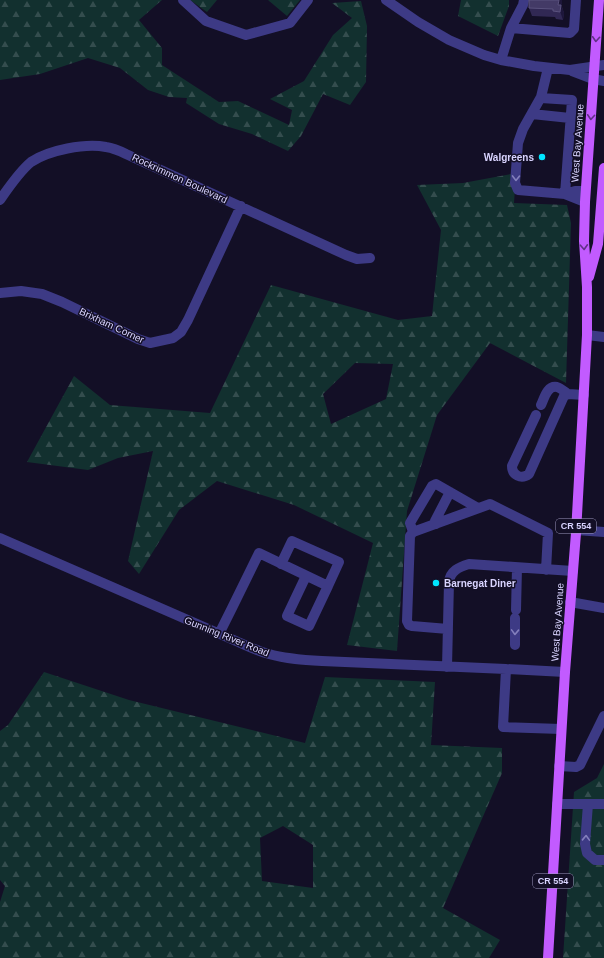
<svg xmlns="http://www.w3.org/2000/svg" width="604" height="958" font-family="Helvetica,sans-serif">
	<style>
		.forest { fill: url(#forest-firs); fill-rule: evenodd }
		.lines { fill: none; stroke-linecap: round; stroke-linejoin: round }
		.minor { stroke: #3d3a85; stroke-width: 10 }
		.major { stroke: #c25bff; stroke-width: 10 }
		.wall { fill: #312854 }
		.shaded-wall { fill: #1d163a }
		.building { fill: #433a66; stroke: #5a527e }
		.oneway { stroke: #623188 }
		.oneway2 { stroke: #837fbc }
		.poi-dot { fill: #00e5ff; stroke: #130f26; stroke-width: 1.5 }
		.labels { text-anchor: middle; stroke-width: 3; stroke-linejoin: round; paint-order: stroke }
		.shield { fill: #130f26; stroke: #9e99be; stroke-width: 1 }
		.shield-label { font-size: 9px; font-weight: bold; fill: #d9d4ff }
		.street-label { font-size: 10px; fill: #d9d4ff; stroke: #130f26 }
		.poi-label { font-size: 10px; font-weight: bold; fill: #d9d4ff; stroke: #130f26; text-anchor: end }
	</style>
	<defs>
		<pattern id="forest-firs" width="22" height="20" patternUnits="userSpaceOnUse"><rect width="22" height="20" fill="#12302f"/><path d="M5 1l3.5 6h-7zM16 11l3.5 6h-7z" fill="#344d4e"/></pattern>
	</defs>
	<rect width="100%" height="100%" fill="#130f26"/>
	<path class="forest" d="M0 0H162L139 20 162 48V65L219 102 238 101 289 125 292 110 270 99 304 81 333 35 352 18 332 3 361 1 367 26 366 82 350 105 323 94 301 136 288 151 252 134 219 124 186 103 187 98 169 97 148 90 120 68 88 58 40 74 0 80Z
		M190 0H217L207 12Z
		M268 0H300L287 16Z
		M461 0H509V6L498 36 458 16Z
		M516 173 514 203 567 205 571 223 566 383 490 343 437 415 407 511 397 651 347 645 373 543 294 505 217 481 179 510 139 574 128 561 153 451 118 458 88 470 27 462 74 376 110 405 210 413 271 285 398 320 432 316 441 230 417 185 463 183ZM355 363 393 364 386 399 331 424 323 394Z
		M44 672 129 700 305 743 325 677 435 682 431 745 502 748V773L443 908 500 940 489 958H0V902L5 886 0 880V731L8 725ZM283 826 313 845V888L262 881 260 838Z
		M604 764V958H563L574 792 597 778Z"/>
	<g class="lines">
		<path class="minor" d="M183 0 206 21 246 35 290 23 308 0
			M386 0 418 22 449 40 484 55 501 60 534 66 570 70 604 65
			M511 28 570 33 574 29 576 0
			M501 60 511 28 523 5 524 0
			M548 68 541 97 523 129 518 143 515 183 518 190 565 194 575 191H585
			M572 71 593 79 604 81
			M541 98 572 100 565 194
			M532 114 570 118
			M565 194 585 202
			M0 200C9 187 19 172 31 162 49 150 85 143 106 147 113 148 120 151 126 154L346 255 357 259 370 258
			M0 293 21 291 42 294 62 302 138 339 150 343 173 338 181 332 188 320 241 206
			M587 335 604 337
			M541 405C544 399 547 385 557 387 561 388 565 392 568 394
			M536 415 512 466C512 475 521 480 529 474L564 396 568 394 584 395
			M436 524 435 521 450 492
			M576 530 604 532
			M413 532 410 523 432 486 436 484 478 508
			M0 538 236 641C247 646 257 651 269 654 286 659 304 660 322 661L506 669 565 672
			M281 564 292 541 339 562 328 586
			M570 602 604 608
			M516 610 517 568
			M448 629 412 626 409 625 407 621 410 536 413 532 490 504 548 533 546 570
			M219 634 231 610 259 553 328 586 309 626 287 616 306 576
			M515 645V618
			M447 667 449 582C450 571 459 567 469 564L573 571
			M506 669 503 727 561 729
			M559 766 576 767 580 765 604 716
			M557 804H604
			M588 804 585 844 587 853 595 860H604"/>
		<path class="major" d="M589 277 598 244 604 168
			M548 958 565 672 576 533 587 335V287L584 241 585 202 599 0"/>
	</g>
	<path class="wall" d="M562 7 564 13 563 20 556 19 555 17 532 16 529 8Z"/>
	<path class="shaded-wall" d="M559 0H562V7L564 13 563 20 558 5Z"/>
	<path class="building" d="M529 0H559L558 5H561L560 12 553 11V9L529 8Z"/>
	<defs><path id="oneway-chevron" d="M-2-3.5L2.5 0L-2 3.5" fill="none" stroke-width="1.6" stroke-linecap="round" stroke-linejoin="round"/></defs>
	<g class="oneway">
		<use href="#oneway-chevron" transform="translate(596 39) rotate(94)"/>
		<use href="#oneway-chevron" transform="translate(591 117) rotate(94)"/>
		<use href="#oneway-chevron" transform="translate(584 247) rotate(87)"/>
	</g>
	<g class="oneway2">
		<use href="#oneway-chevron" transform="translate(516 178) rotate(91)"/>
		<use href="#oneway-chevron" transform="translate(515 632) rotate(92)"/>
		<use href="#oneway-chevron" transform="translate(586 838) rotate(-88)"/>
	</g>
	<g class="poi-dot">
		<circle cx="542" cy="157" r="4"/>
		<circle cx="436" cy="583" r="4"/>
	</g>
	<g class="labels">
		<g class="shield">
			<rect x="556" y="519" width="40" height="14" rx="3"/>
			<rect x="533" y="874" width="40" height="14" rx="3"/>
		</g>
		<g class="shield-label">
			<text x="576" y="529">CR 554</text>
			<text x="553" y="884">CR 554</text>
		</g>
		<g class="street-label">
			<text transform="translate(577 143) rotate(-86)" y="4">West Bay Avenue</text>
			<text transform="translate(180 178) rotate(25)" y="4">Rockrimmon Boulevard</text>
			<text transform="translate(112 325) rotate(25)" y="4">Brixham Corner</text>
			<text transform="translate(557 622) rotate(-86)" y="4">West Bay Avenue</text>
			<text transform="translate(227 636) rotate(22)" y="4">Gunning River Road</text>
		</g>
		<g class="poi-label">
			<text x="534" y="161">Walgreens</text>
			<text x="444" y="587" text-anchor="start">Barnegat Diner</text>
		</g>
	</g>
</svg>
